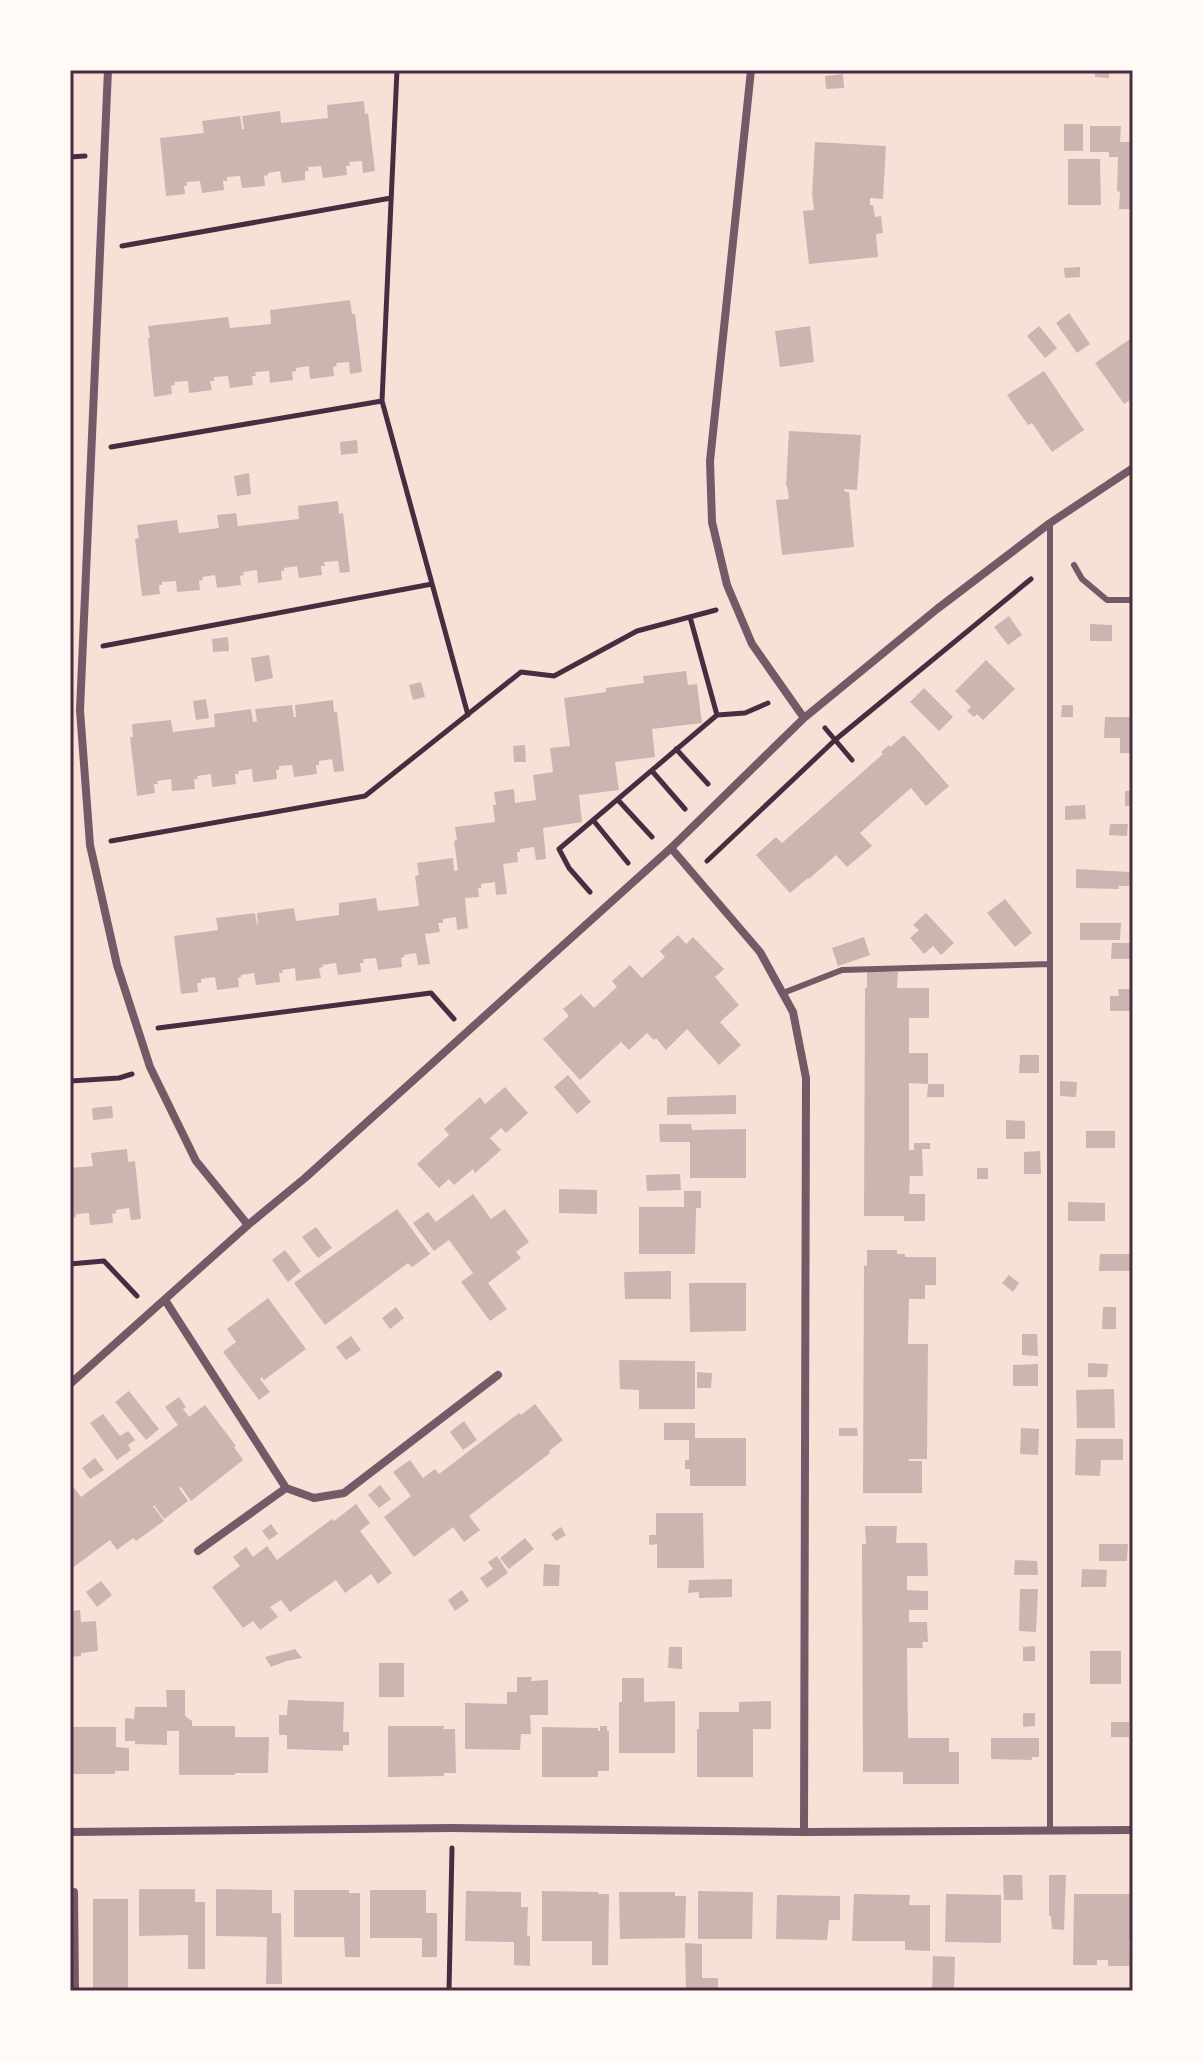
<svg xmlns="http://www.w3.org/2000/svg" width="1203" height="2061" font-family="'Exo 2',sans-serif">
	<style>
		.building { fill: #ccb4b1 }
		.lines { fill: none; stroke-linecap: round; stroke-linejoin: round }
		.path { stroke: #4a2c40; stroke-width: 5 }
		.service { stroke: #755966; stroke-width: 6 }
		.minor { stroke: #755966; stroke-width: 8 }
		.neatline { fill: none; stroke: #4a2c40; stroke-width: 3 }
	</style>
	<rect width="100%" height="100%" fill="#f7e1d7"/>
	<path class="building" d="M1095 70H1109V78L1095 77Z
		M843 74 844 88 826 89 825 76Z
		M364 101 365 114 368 113 375 171 363 173 362 161 349 162 350 166H346L347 175 323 178 321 166 308 167 309 171H305V180L282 183 280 171 268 173V175L264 176 265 186 242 188 240 176 227 177V181H223L224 190 202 193 200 181 187 182V186H184L185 194 166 196 160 138 204 133 202 121 240 116 242 129H244L242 116 280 111 281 123 328 118 327 105Z
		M1064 124H1083V151H1064Z
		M1090 126H1121L1120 142H1133V209H1119L1120 192 1117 191 1118 157H1109V152H1090Z
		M815 142 886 146 883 199 870 198V205H873L875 217 881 216 883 233 876 234 878 257 809 264 803 211 814 210 812 194Z
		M1068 159H1100L1101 205H1068Z
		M1080 267V277L1065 278 1064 268Z
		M350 300 352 314H355L362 372 350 374 349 362 336 363 337 366 333 367 334 376 310 379 309 366 296 368V371L292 372 293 380 270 383 269 371 255 372 256 376H252L253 385 230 388 228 376 214 377V381H210L212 390 189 393 188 381 174 382 175 385 171 386 172 394 154 397 148 338H150L148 326 228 317 230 328 271 324 270 310Z
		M1069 313 1090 344 1077 353 1056 323Z
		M810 326 814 362 780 367 775 331Z
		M1039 326 1057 348 1045 358 1027 336Z
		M1133 337V398L1124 404 1095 363Z
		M1044 371 1084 430 1052 452 1032 423 1028 425 1007 395Z
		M789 431 861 435 857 490 844 489 845 492H849L854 547 782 555 776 500 789 499 787 486H786Z
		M357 440 358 453 341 455 340 442Z
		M249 473 251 494 237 496 234 476Z
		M338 501 339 514 343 513 350 572 340 573 338 561 324 562 325 566H321L322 575 299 578 297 566 284 568V571H281L282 580 258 583 257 570 243 572 244 575 240 576 241 585 217 588 215 575 202 577 203 580 199 581 200 590 177 592 176 581 162 582V585H159L160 594 142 596 135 539 139 538 137 525 177 520 179 533 219 528 217 515 236 513 238 526 299 519 298 506Z
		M1009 616 1022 635 1008 645 994 627Z
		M1090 624 1112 625V641H1090Z
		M228 637 229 651 213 652 212 639Z
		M269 655 273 678 255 682 251 658Z
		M986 660 1015 689 983 720 977 714 974 717 967 711 971 707 955 691Z
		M686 671 688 685 697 684 702 723 652 729 655 757 615 762 619 790 579 795 582 822 543 828 546 859 536 860 534 847 520 849V852H517L518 862 503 864 507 894 496 895 495 882 481 884V888H478L479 897 465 898 468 928 457 930 456 917 443 919V923H438L440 932 425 934 430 964 418 965 416 953 404 955V957L401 958 402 967 378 970 376 958 363 959 364 963H360L361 972 338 975 336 963 322 965 323 967 319 968 321 978 296 981 295 968 282 970 283 973H279L280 982 256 985 254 973 241 975V977L238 978 239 987 217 990 215 977 201 979V983H197L198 992 181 994 174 936 218 930 216 918 255 913 257 925H258L257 913 294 908 296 921 339 915V903L376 898 378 911 419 906 415 876 419 875 417 863 453 858 454 871 458 870 454 841 457 840 455 827 495 822 493 805H496L494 792 514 789 515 803 536 800 533 775 553 772 550 748 570 746 564 698 606 692V688L644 683 643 676Z
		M421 682 425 697 413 700 409 685Z
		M924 688 953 717 939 731 910 702Z
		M206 699 209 718 196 720 193 701Z
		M333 700 334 712H337L344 771 334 772 332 759 319 761V765H316L317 774 294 777 292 765 279 766V770H276L277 779 253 782 252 769 238 771 239 774H235L236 784 212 787 211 774 197 776 198 779H194L195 789 172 791 171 779 157 781 158 784H154L155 793 137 796 130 737H133L132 724 171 720 173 732 215 727 214 714 251 709 253 722 257 721 255 709 292 705 294 717H296L295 705Z
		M1062 705H1073V717H1061Z
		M1105 717H1133V753H1120V738H1104Z
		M904 735 949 786 926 806 911 788 860 833 872 846 847 867 836 855 809 879 808 878 790 893 756 855 776 837 782 843 883 754 881 752 889 745 890 747Z
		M525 745 526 762H514L513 746Z
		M1125 791H1133V806H1125Z
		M1085 805 1086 819 1065 820V806Z
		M1110 824H1128L1127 836 1109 835Z
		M1076 869 1130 872 1129 886H1118L1119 889 1076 888Z
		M1005 899 1032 933 1015 947 987 913Z
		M926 913 954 943 941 955 933 946 924 954 910 938 919 930 913 925Z
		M1080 923H1121L1120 940H1080Z
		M678 935 686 944 693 937 724 969 715 977 739 1005 720 1022 741 1045 719 1065 687 1029 666 1050 656 1038 654 1040 647 1033 629 1050 621 1042 580 1080 543 1039 569 1016 563 1009 581 994 594 1008 617 987 612 981 630 965 642 978 665 957 660 951Z
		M864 937 870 955 838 966 832 948Z
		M1112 943H1133V959H1111Z
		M867 972H898L897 988H929V1018H909V1053H928V1084L909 1083V1150H914V1143H930V1149H922L923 1176H910L909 1194H925V1221H904V1216H864L865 988H867Z
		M1118 989H1133V1011H1110V996H1119Z
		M1020 1055H1039V1073H1019Z
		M568 1075 591 1102 577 1114 554 1087Z
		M1060 1081 1077 1082 1076 1097 1060 1096Z
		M928 1084H944V1097H927Z
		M505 1087 528 1113 506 1133 501 1128 490 1138 501 1150 475 1173 473 1169 454 1185 449 1179 439 1188 417 1164 449 1135 444 1129 480 1097 485 1104Z
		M736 1095V1114L667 1115V1097Z
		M112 1106 113 1118 93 1120 92 1108Z
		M1006 1120 1025 1121V1139H1006Z
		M659 1124H691L692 1130 746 1129V1178H690V1142H660Z
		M1086 1131H1115V1148H1086Z
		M127 1149 128 1162 135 1161 141 1219 131 1220 129 1208 116 1210V1213L112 1214 113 1223 90 1225 89 1213 76 1214V1217L72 1218 73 1227 70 1228V1168L93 1166 91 1153Z
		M1040 1151 1041 1174H1024V1152Z
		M977 1168H988V1179H977Z
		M680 1174 681 1190 647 1191 646 1175Z
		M559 1189 597 1190V1214L559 1213Z
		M684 1191H701V1208H696L695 1254H639V1207H684Z
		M473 1194 491 1219 505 1209 529 1242 516 1252 521 1258 488 1283 507 1309 490 1321 461 1282 473 1273 449 1240 434 1251 413 1223 428 1212 436 1222Z
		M1068 1202 1105 1203V1221H1068Z
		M397 1209 430 1254 412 1267 408 1263 325 1325 294 1283Z
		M316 1227 332 1248 318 1258 302 1237Z
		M285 1250 301 1271 288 1282 272 1260Z
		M867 1250H897V1254H905V1257H936V1285H925V1299H909L908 1344H928L927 1459H908L909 1461H922V1493H863L864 1265 867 1266Z
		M1100 1254H1133V1271H1099Z
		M671 1271V1299H625L624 1272Z
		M1009 1275 1019 1283 1013 1292 1002 1283Z
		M689 1283H746V1331L690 1332Z
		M268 1298 306 1349 264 1380 262 1377 260 1379 270 1392 259 1400 223 1352 236 1342 227 1329Z
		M396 1307 404 1318 390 1329 382 1318Z
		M1103 1307H1116V1329H1102Z
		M1022 1334H1037L1038 1356 1022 1355Z
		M351 1336 361 1350 346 1360 336 1347Z
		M619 1360 695 1361V1409H639V1390L620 1389Z
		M1088 1363 1108 1364 1107 1377H1088Z
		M1038 1364V1386H1013V1365Z
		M697 1372 712 1373 711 1388H697Z
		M1114 1389 1115 1428H1077L1076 1390Z
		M129 1391 159 1429 146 1440 115 1402Z
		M179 1397 186 1407 183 1409 189 1417 205 1405 236 1446 234 1447 243 1460 191 1501 181 1487 179 1488 188 1501 164 1519 154 1505 153 1506 164 1521 136 1541 133 1538 117 1550 110 1540 71 1569 70 1482 81 1497 178 1425 165 1407Z
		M535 1404 563 1440 549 1451 550 1453 469 1516 480 1530 464 1542 453 1527 414 1557 384 1517 411 1496 393 1472 410 1460 423 1478 435 1469 439 1474 519 1413 521 1415Z
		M103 1414 120 1436 128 1431 135 1440 128 1445 131 1450 117 1460 90 1423Z
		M464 1421 477 1440 463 1450 450 1432Z
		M664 1423H695V1438H746V1486H690V1469H685V1460H689V1440H664Z
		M839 1428H857L858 1436H839Z
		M1021 1428 1039 1429 1038 1455 1020 1454Z
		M1076 1439H1123V1460H1101L1100 1476 1075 1475Z
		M95 1458 104 1470 90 1479 82 1468Z
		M380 1485 391 1499 379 1508 368 1495Z
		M356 1504 370 1523 360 1531 392 1573 378 1584 371 1574 345 1593 336 1580 290 1612 281 1600 270 1607 278 1617 260 1630 253 1621 243 1628 212 1587 240 1566 233 1557 246 1547 253 1557 267 1546 277 1560 332 1519 334 1521Z
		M656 1513H703L704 1568H657V1544L649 1545V1535H656Z
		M271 1524 278 1534 269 1540 262 1531Z
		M865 1526H897L896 1543H927L928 1576H907V1590L928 1591V1610H909V1622H927L928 1642H922L923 1648H907L908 1738H949V1752H959V1784H903V1772H863L862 1544H866Z
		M561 1527 566 1535 556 1541 551 1534Z
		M525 1538 534 1549 509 1569 500 1558Z
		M1099 1544H1128L1127 1561H1099Z
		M497 1556 508 1573 487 1588 480 1578 493 1569 488 1562Z
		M1015 1560 1037 1561 1038 1575H1014Z
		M544 1564 560 1565 559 1586H543Z
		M1082 1569 1107 1570 1106 1587H1081Z
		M732 1579V1597L699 1598V1592L688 1593 689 1580Z
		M101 1581 112 1595 97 1607 86 1592Z
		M1020 1589H1038L1036 1632 1019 1631Z
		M462 1590 469 1601 455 1611 448 1600Z
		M80 1610 81 1622 96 1621 98 1651 81 1653V1656L70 1657V1611Z
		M1035 1646V1661H1023V1647Z
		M669 1647H682V1669L668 1668Z
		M295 1649 302 1658 286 1661 271 1667 265 1657Z
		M1090 1651H1121V1684H1090Z
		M379 1663H404V1697H379Z
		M517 1677H532L531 1681 548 1680V1715H530L531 1734H521L520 1750 465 1749V1703L507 1704V1692H517Z
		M622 1678H644V1702L675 1701V1753H619V1702H622Z
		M166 1690H185V1716L192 1721V1726H235V1737H269L268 1773H235V1775H179V1731H167V1745L135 1744V1741H125V1718L134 1719 135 1707H167Z
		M288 1700 344 1702 343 1732H349V1745H343V1751L287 1749V1735H279V1715H287Z
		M771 1701V1729H753V1777H697V1729H699V1712H739V1702Z
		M1023 1713H1035V1726L1023 1727Z
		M1111 1722H1129V1737H1111Z
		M388 1726H444L443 1729H455L456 1773H444V1776L388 1777Z
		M600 1726H607V1731H609V1771H598V1777H542V1727L598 1728V1731H600Z
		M70 1727H116V1747L129 1748V1771H115V1774H70Z
		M991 1738H1039V1757H1032V1760L991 1759Z
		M1003 1875H1022L1023 1900H1004Z
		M1049 1875H1066L1064 1930 1052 1929 1051 1916H1049Z
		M139 1889H195V1902H205V1969H188V1935L139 1936Z
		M216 1889 272 1890V1913H281L282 1984H266L267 1937 216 1936Z
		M294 1890H349V1893H360V1957H345L344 1937H294Z
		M370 1890H426V1913H437V1957H422V1938H370Z
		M466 1891 521 1892V1907H528L527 1936H530V1966L514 1965V1942L465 1941Z
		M542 1891 598 1892 599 1894H609L608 1965H592V1941H542Z
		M698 1891 753 1892 752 1939H698Z
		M619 1892H675V1896H686L685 1938 620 1939Z
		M854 1894 910 1895 909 1905H930V1951L905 1950V1941H852Z
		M946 1894 1001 1895V1943L945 1942Z
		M1074 1894H1133V1939H1129L1130 1966H1108V1960H1097V1965H1073Z
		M777 1895 840 1896V1920H829L827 1940 776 1939Z
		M93 1899H128V1991H93Z
		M685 1943 702 1944V1978H718V1991H686Z
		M933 1956 955 1957 954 1991H932Z"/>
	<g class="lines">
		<path class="path" d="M397 70 382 401 468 715
			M70 157 85 156
			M122 246 391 198
			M111 447 382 401
			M690 617 717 715
			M103 646 432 584
			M825 728 852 760
			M676 749 708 784
			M652 771 685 809
			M618 800 652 837
			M593 820 628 863
			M111 841 365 796 521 672 554 676 637 631 716 610
			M707 861 835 740 1031 579
			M590 892 569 868 559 849 717 715 745 713 768 703
			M158 1028 431 993 454 1019
			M70 1081 119 1078 132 1074
			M70 1264 104 1261 137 1296
			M449 1991 452 1848"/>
		<path class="service" d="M1050 523V1830
			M1074 565 1082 579 1107 600H1133
			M783 993 842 970 1050 964"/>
		<path class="minor" d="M108 70 80 710 90 845 117 965 150 1067 196 1161 248 1225
			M751 70 710 461 712 522 727 585 752 644 804 718
			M671 848 760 952 793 1012 806 1078 804 1832
			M165 1300 286 1488 314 1498 344 1493 498 1375
			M70 1384 248 1225 305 1178 671 848 804 718 937 609 1050 523 1133 468
			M198 1551 286 1488
			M70 1832 452 1828 804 1832 1133 1830
			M74 1892 75 1991"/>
	</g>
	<rect width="1203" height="2061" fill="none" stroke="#fffaf5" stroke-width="144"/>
	<rect x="72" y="72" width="1059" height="1917" class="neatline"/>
</svg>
